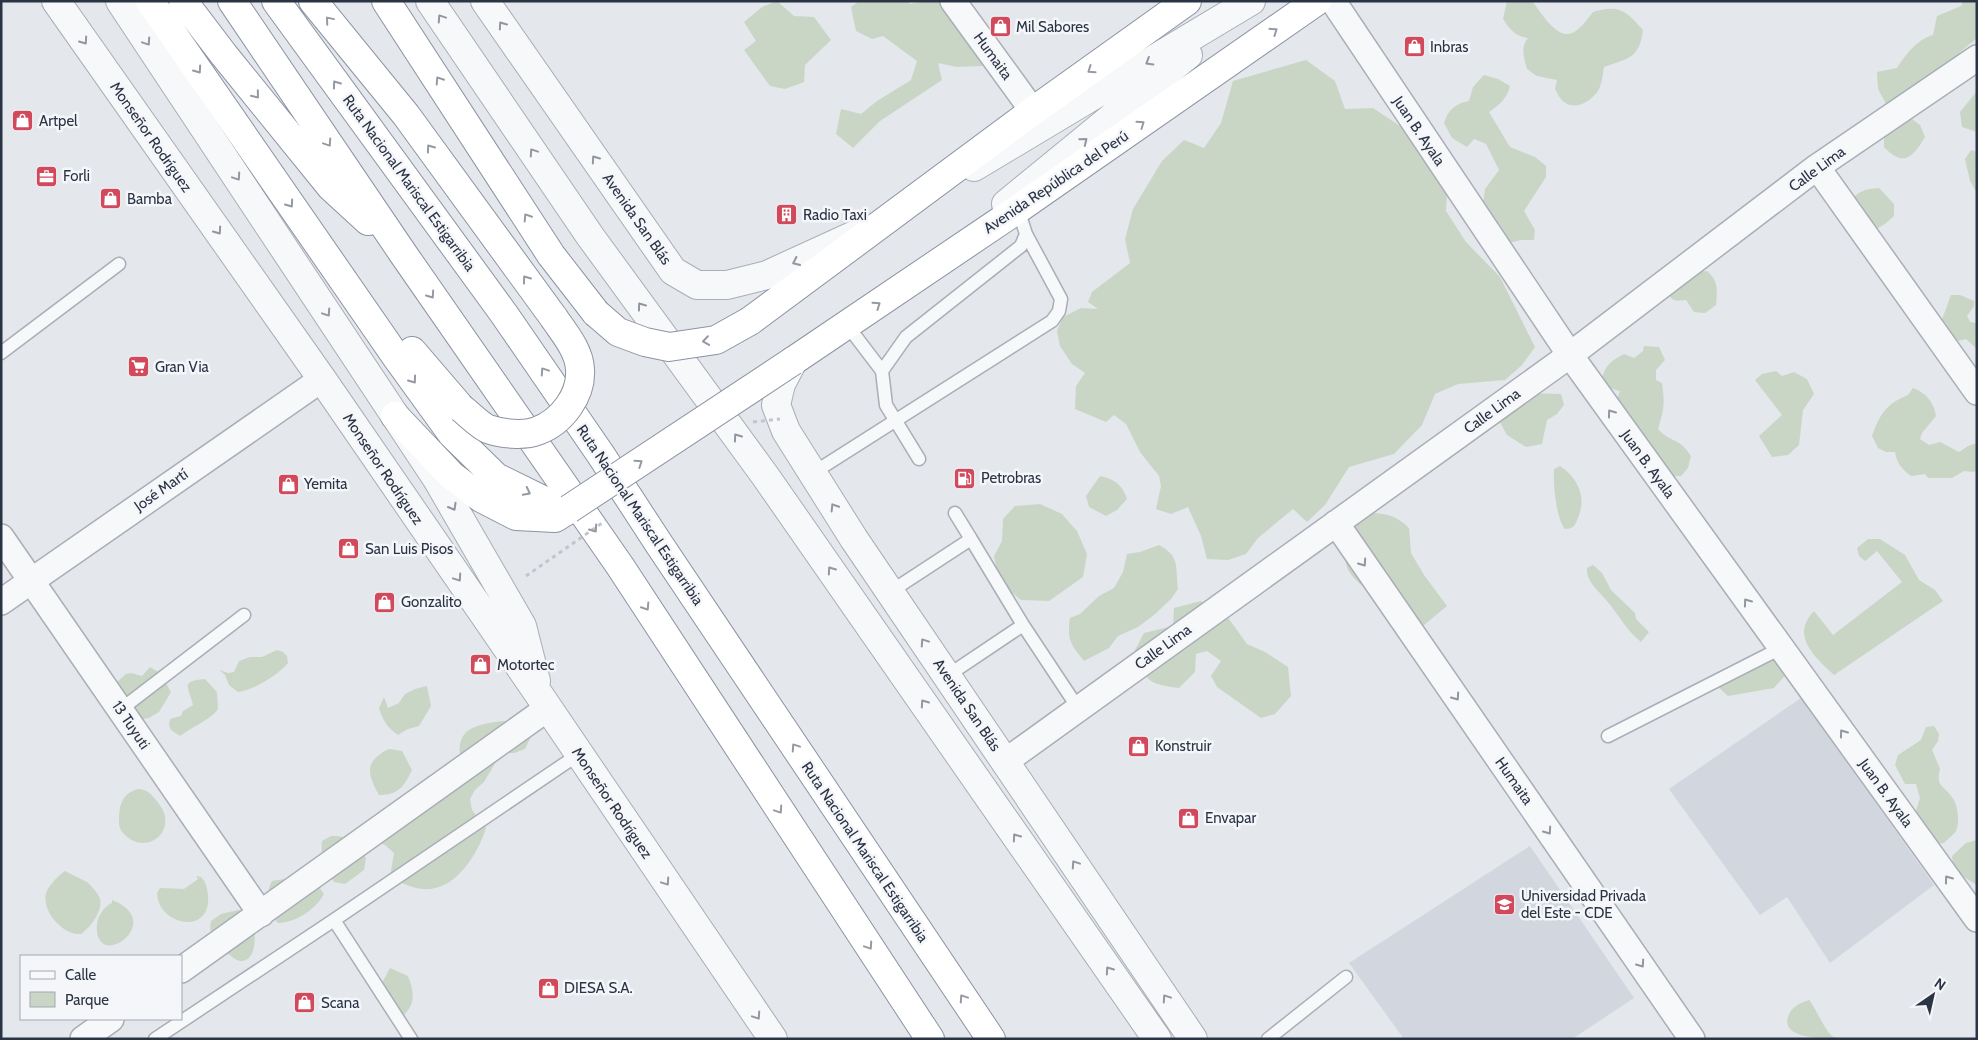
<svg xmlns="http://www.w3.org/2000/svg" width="1978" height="1040" font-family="Cabin,sans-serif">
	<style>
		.built { fill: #d2d6de }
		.green { fill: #c9d6c5 }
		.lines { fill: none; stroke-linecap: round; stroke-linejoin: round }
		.service-casing { stroke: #a9aeb7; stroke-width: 15 }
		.minor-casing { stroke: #a9aeb7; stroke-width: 28 }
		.tertiary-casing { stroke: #a9aeb7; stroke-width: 30 }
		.trunk-casing { stroke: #8b94a3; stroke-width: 30 }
		.service { stroke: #f7f8fa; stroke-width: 12 }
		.minor { stroke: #f7f8fa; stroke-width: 25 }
		.tertiary { stroke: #f7f8fa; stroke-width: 28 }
		.trunk { stroke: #fff; stroke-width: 28 }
		.trunk-bridge-casing { stroke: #8b94a3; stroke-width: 30; stroke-linecap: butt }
		.path-bridge { stroke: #c2c5cb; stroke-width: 3; stroke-dasharray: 4 4; stroke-linecap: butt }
		.trunk-bridge { stroke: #fff; stroke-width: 28 }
		.oneway { stroke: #9196a0 }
		.oneway2 { stroke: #959aa2 }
		.labels { text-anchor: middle; stroke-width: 5; stroke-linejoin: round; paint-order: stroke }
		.poi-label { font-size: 15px; fill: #2b3445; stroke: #f4f6f9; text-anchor: start }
		.street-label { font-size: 15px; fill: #2b3445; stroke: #f4f6f9 }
	</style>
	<rect width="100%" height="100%" fill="#e4e7ec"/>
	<path class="built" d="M1801 698 1934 885 1830 963 1787 897 1760 915 1669 789Z
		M1530 846 1634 998 1572 1039H1404L1349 963Z"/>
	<path class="green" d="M777 1 794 16 814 17 831 40 805 65 804 82 785 89 770 86 744 50 756 41 744 22 762 7Z
		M859 1H908L910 4 925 1H953L987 48 982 66 957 67 938 63 942 80 880 121 853 148 836 134 841 109 861 114 877 101 911 80 917 61 883 36 872 39 856 31 851 7Z
		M1507 1H1532C1542 13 1559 45 1577 30 1583 26 1588 18 1593 12 1620 4 1626 11 1643 30 1639 59 1629 58 1604 67 1603 74 1602 81 1600 87 1595 99 1576 112 1564 102 1560 99 1557 93 1555 89L1557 80 1537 76 1527 69C1524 58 1520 47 1528 38 1515 36 1510 30 1503 19Z
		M1963 1H1977V38C1953 56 1931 83 1905 99 1899 102 1892 102 1886 104L1878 89 1877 72 1897 68C1906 54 1916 40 1933 35L1937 16 1961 6Z
		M1306 60 1335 81 1345 109 1373 108 1403 128 1447 194 1446 211 1466 242 1500 277 1535 347 1522 365 1505 380 1458 384 1435 394 1422 425 1394 454 1349 467 1325 505 1307 522 1293 509 1258 538 1246 554 1228 560 1207 559 1201 536 1188 507 1171 514 1156 509 1161 486 1159 476 1140 452 1126 424 1114 415 1106 422 1075 409 1076 386 1085 373 1072 364 1060 346 1057 331 1063 317 1081 308 1098 309 1088 302 1092 292 1130 263 1125 239 1133 209 1162 161 1184 140 1204 148 1221 123 1233 81Z
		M1484 75 1498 79 1510 86C1507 99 1499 105 1489 112L1510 147 1535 157 1546 166V177L1524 211 1535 230 1534 240H1521L1509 243 1483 204 1485 189 1499 170 1486 144 1474 139 1467 147 1452 138 1444 123C1448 110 1456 103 1469 101L1473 87Z
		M1977 91V132L1962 127 1960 112Z
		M1912 119 1920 125 1925 137C1913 157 1904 168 1884 147V138L1902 121Z
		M1971 150 1977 152V193L1970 181 1965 159Z
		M1879 188 1894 204V216L1885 224 1873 231 1849 203C1857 191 1865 189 1879 188Z
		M1707 271C1719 281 1717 290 1716 305L1705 313 1694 312 1686 300C1677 301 1673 302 1668 294L1698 272Z
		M1951 295H1960L1974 301V306L1967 316 1970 322 1977 323V349L1966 339 1954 342 1941 322Z
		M1644 346 1659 347 1665 360 1656 370V380L1662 383C1665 405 1664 409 1658 429 1671 443 1679 437 1691 456L1688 468 1681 476H1666L1656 462 1659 455 1648 446 1614 407 1620 391 1609 388 1602 380C1604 366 1611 361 1624 354L1634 358 1643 351Z
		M1776 371 1782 376 1794 372 1807 379 1814 394 1803 410 1799 445 1788 455 1772 457 1759 436 1782 415 1755 380 1762 374Z
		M1913 388C1926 393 1934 402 1936 416L1922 433 1920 439 1929 445 1940 442 1959 452 1968 446 1977 443V470L1974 472 1964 471 1952 478H1928L1925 474 1911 476C1902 469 1897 464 1895 452H1886L1878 448 1872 436C1880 414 1886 404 1908 395Z
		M1523 393 1561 394 1564 405 1557 414 1547 420 1542 444 1526 447 1507 435 1496 415Z
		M1560 466C1578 478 1587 497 1578 518 1575 525 1574 529 1565 529 1556 519 1553 482 1554 469Z
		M1100 476C1114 479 1122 484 1127 499L1117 510 1106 516 1089 507 1086 496Z
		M1040 504 1062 514 1077 531 1087 554 1083 577 1049 601 1021 600 999 582 994 556 1002 541 1003 519 1015 506Z
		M1374 513C1389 514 1398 517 1409 528L1411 553 1424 575 1447 606 1424 625C1407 618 1352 585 1347 567 1344 557 1345 543 1344 532L1362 514Z
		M1868 539H1880L1905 555 1919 580 1935 590 1943 601 1834 675C1815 657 1790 636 1814 611L1833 635 1902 582 1877 551 1865 561 1859 556 1857 548Z
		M1159 545C1181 557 1175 567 1178 589L1171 599 1154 615 1138 627 1118 636 1109 648 1084 661C1070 644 1067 640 1070 618L1080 614 1099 596 1114 588 1123 572 1127 554 1140 552Z
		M1593 565 1602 573 1611 590 1635 613 1636 619 1649 632 1641 642C1626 630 1619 615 1607 601 1599 591 1586 582 1587 568Z
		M1201 601 1229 619 1247 644 1265 652 1288 667 1291 696 1275 714 1261 718 1217 687 1211 676 1221 661 1207 651 1196 654 1195 672 1179 688C1146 684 1145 680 1135 650L1144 633 1173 626 1174 608Z
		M277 650 283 652 287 656 288 663C278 675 254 690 238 692L229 685 225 675 220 670 228 673 234 672 239 661 250 657H262Z
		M1764 658 1777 662 1789 671 1774 688 1728 696 1715 684C1724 661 1743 663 1764 658Z
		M150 667 160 673 171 692 159 712 149 718 143 719 132 713 107 691 126 674 131 673 142 676Z
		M205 679 217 692 218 709C212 719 190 728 180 736L171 730 169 725 170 719 181 716 183 711 193 705C189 687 179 681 205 679Z
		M427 686 431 706 419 726 408 729 398 735C387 728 383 720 379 708L384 697 388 708 399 703 405 694 415 689Z
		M502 721H514L534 731 525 749 514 753H501L484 782 475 790 470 799 472 810 486 828C478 854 455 892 423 889 411 888 399 882 390 877L394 853 385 845 374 840 461 762C454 728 475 725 502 721Z
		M1934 726 1939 734 1938 741 1932 750 1940 769C1936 787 1942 784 1951 796 1958 803 1960 822 1956 831 1954 835 1947 839 1944 843L1934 844 1914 817 1920 798 1916 784H1905L1895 765 1898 755 1921 740 1926 727Z
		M389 749 402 751 412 770C404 787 398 795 379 795 367 774 364 761 389 749Z
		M138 789C148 789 153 796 159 804 179 829 148 857 125 835 121 831 119 828 119 822 119 806 121 794 138 789Z
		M331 836C353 836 354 842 366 858L364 870 345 884 334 882C325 867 320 858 322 841Z
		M1977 840V885C1964 877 1953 872 1952 856L1966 843Z
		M307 870 324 894C316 909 296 923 278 923 268 911 264 896 272 881L297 877Z
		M65 871 89 883H88C92 887 98 893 100 899 103 911 90 928 81 934 63 936 39 909 47 891 50 884 58 876 65 871Z
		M196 876 201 877C206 882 207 887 208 895 212 936 158 926 157 893L160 888 184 889 198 879Z
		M112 900C169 922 93 975 97 924 98 915 105 906 112 903Z
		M238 910 245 911C247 914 250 917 252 920 256 930 258 961 241 961 237 961 234 958 231 956 219 947 207 937 211 921L221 914Z
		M390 968 408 976C414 991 416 1003 404 1015H397L382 983Z
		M1809 1000C1816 1008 1826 1034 1834 1037 1838 1038 1843 1038 1847 1039 1829 1039 1780 1040 1788 1017 1791 1007 1800 1003 1809 1000Z"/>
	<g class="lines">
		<defs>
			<path id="service" d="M847 325 882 371
				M1 353 119 264
				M919 459 886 405 882 371 906 337 1021 246 1026 234 1018 209
				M813 473 1052 321 1059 311 1061 299 1026 234
				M890 592 971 539 955 513
				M1023 625 1078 708
				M947 676 1023 625 971 539
				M120 710 244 615
				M1608 736 1781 648
				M155 1039 334 920
				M411 1039 334 920 579 754
				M1268 1039 1346 977"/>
			<path id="minor" d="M953 1 1033 111
				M1333 1 1570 355 1977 919
				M1817 167 1977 392
				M1336 523 1692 1039
				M1 537 261 914
				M1 602 322 379
				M1006 761 1570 355 1817 167 1977 58
				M181 970 548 708
				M83 1039 111 1019"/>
			<path id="tertiary" d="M56 1 322 379 540 696 773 1039
				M120 1 437 479 522 626 536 681
				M430 1 590 236 766 477 1157 1039
				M485 1 673 271 697 285H727L767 275 859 233
				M974 167 1251 1
				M1006 204 1188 55
				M793 361 781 384 776 405 786 431 854 539 1193 1039"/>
			<path id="trunk" d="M150 1 397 358 452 434 496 477 553 505 569 509
				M183 1 224 55 331 187 368 221
				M232 1 404 255 620 566 930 1039
				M276 1 504 314 601 455 659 544 991 1039
				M313 1 406 115 554 318
				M386 1 551 255 596 313
				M750 321 1033 111 1187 1
				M412 351 461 408
				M793 361 1018 209 1317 1
				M395 416 451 475 481 498 516 516 555 518 568 510"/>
		</defs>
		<use href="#service" class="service-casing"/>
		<use href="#minor" class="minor-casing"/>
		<use href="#tertiary" class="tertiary-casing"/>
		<use href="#trunk" class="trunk-casing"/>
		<use href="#service" class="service"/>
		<use href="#minor" class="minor"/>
		<use href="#tertiary" class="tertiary"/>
		<use href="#trunk" class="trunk"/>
		<defs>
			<path id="trunk-bridge" d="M596 313 618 332 645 342 669 347 716 340 750 321
				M461 408C469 414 479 425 488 429 502 434 524 436 537 431 562 422 582 395 580 369 579 350 564 333 554 318
				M569 509 793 361"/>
		</defs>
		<use href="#trunk-bridge" class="trunk-bridge-casing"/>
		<path class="path-bridge" d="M753 422 780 419
			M526 576 605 521"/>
		<use href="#trunk-bridge" class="trunk-bridge"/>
	</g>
	<defs><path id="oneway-chevron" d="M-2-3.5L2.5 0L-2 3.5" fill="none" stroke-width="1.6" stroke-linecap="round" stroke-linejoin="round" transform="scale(1.25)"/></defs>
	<g class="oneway">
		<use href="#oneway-chevron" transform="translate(441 18) rotate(-124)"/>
		<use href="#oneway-chevron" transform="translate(502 25) rotate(-125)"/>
		<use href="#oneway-chevron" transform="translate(84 41) rotate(55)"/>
		<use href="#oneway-chevron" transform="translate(147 42) rotate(56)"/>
		<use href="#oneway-chevron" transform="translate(1149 62) rotate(149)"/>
		<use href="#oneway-chevron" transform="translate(1084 141) rotate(-39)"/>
		<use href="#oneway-chevron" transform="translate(533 152) rotate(-124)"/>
		<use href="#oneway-chevron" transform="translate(595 159) rotate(-125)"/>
		<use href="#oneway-chevron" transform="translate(237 177) rotate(56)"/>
		<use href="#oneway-chevron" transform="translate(218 231) rotate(55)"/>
		<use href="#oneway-chevron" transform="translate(796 262) rotate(155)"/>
		<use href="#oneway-chevron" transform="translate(641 306) rotate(-126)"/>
		<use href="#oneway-chevron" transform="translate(327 313) rotate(56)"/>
		<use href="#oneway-chevron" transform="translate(1611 413) rotate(-126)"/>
		<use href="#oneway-chevron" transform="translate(737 437) rotate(-126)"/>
		<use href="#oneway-chevron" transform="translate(453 507) rotate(60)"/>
		<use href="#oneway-chevron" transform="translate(834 507) rotate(-122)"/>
		<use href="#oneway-chevron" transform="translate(1363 563) rotate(55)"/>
		<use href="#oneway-chevron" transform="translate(831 570) rotate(-125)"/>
		<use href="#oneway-chevron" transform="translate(458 578) rotate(56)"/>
		<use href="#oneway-chevron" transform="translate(1747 602) rotate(-126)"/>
		<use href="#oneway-chevron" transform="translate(924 642) rotate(-124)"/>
		<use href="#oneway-chevron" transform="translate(1456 697) rotate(55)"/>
		<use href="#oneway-chevron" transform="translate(924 703) rotate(-125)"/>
		<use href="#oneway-chevron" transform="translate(1843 733) rotate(-126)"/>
		<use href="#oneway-chevron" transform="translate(1548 831) rotate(55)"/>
		<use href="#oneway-chevron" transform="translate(1016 837) rotate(-125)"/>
		<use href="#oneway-chevron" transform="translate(1075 864) rotate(-124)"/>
		<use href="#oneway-chevron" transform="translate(1948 879) rotate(-126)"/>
		<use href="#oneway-chevron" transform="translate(666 882) rotate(56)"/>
		<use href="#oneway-chevron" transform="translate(1641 964) rotate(55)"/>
		<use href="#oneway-chevron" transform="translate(1109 970) rotate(-125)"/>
		<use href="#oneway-chevron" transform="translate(1166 998) rotate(-124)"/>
		<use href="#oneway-chevron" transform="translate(757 1016) rotate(56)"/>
	</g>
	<g class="oneway2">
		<use href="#oneway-chevron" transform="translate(329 20) rotate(-130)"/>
		<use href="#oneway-chevron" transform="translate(1274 31) rotate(-35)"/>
		<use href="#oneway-chevron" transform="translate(198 70) rotate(55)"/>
		<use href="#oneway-chevron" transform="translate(1091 70) rotate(145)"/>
		<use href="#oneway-chevron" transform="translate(439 80) rotate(-123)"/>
		<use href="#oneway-chevron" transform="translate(336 84) rotate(-126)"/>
		<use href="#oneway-chevron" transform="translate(256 95) rotate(51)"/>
		<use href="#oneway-chevron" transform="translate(1141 124) rotate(-35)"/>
		<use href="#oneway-chevron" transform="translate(328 143) rotate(56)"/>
		<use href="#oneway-chevron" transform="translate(430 148) rotate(-126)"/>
		<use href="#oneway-chevron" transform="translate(290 204) rotate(55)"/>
		<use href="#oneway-chevron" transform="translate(527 217) rotate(-123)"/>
		<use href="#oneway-chevron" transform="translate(526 279) rotate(-126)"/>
		<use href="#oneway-chevron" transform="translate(431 295) rotate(55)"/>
		<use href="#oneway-chevron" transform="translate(877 305) rotate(-35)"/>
		<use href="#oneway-chevron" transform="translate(706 341) rotate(172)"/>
		<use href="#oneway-chevron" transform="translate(544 371) rotate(-124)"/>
		<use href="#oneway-chevron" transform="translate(413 380) rotate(54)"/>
		<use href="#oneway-chevron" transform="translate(639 463) rotate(-34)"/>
		<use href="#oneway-chevron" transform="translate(527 492) rotate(27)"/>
		<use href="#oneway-chevron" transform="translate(594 529) rotate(55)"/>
		<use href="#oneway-chevron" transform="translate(646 607) rotate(57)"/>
		<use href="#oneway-chevron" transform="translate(795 747) rotate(-124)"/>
		<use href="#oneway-chevron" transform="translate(779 810) rotate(56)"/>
		<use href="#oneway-chevron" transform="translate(869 946) rotate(56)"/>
		<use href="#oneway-chevron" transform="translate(963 998) rotate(-124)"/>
	</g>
	<defs>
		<symbol id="shop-square" viewBox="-11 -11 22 22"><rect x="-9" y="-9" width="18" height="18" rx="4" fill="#d1495b" stroke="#f4f6f9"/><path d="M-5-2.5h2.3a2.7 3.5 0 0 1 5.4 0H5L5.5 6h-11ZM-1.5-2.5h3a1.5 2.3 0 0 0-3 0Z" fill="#fff"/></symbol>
		<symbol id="office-square" viewBox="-11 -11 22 22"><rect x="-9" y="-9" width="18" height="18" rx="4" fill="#d1495b" stroke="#f4f6f9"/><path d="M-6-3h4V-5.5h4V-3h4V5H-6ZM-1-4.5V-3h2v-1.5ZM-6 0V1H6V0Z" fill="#fff"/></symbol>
		<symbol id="building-square" viewBox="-11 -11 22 22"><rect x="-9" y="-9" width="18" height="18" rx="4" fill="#d1495b" stroke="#f4f6f9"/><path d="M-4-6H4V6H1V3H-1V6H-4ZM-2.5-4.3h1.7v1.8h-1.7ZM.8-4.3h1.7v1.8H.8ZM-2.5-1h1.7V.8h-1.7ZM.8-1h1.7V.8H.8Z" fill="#fff"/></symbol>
		<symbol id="supermarket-square" viewBox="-11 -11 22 22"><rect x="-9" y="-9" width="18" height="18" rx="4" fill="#d1495b" stroke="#f4f6f9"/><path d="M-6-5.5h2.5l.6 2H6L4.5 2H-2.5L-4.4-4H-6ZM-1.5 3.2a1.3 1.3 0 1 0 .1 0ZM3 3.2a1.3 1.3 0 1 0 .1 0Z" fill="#fff"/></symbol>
		<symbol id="fuel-square" viewBox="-11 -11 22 22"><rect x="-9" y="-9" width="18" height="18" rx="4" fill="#d1495b" stroke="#f4f6f9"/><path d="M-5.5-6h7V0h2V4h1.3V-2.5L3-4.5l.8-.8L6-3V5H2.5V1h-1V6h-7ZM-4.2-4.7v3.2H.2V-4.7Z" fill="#fff"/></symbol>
		<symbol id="university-square" viewBox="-11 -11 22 22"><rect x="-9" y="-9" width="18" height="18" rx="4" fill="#d1495b" stroke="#f4f6f9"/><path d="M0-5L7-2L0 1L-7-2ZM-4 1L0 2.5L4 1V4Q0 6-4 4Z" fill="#fff"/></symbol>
	</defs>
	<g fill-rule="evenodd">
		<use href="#shop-square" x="988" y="14" width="25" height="25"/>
		<use href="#shop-square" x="1402" y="34" width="25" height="25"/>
		<use href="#shop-square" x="10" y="108" width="25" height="25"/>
		<use href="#office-square" x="34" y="164" width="25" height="25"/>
		<use href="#shop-square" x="98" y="186" width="25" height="25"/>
		<use href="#building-square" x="774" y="202" width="25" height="25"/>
		<use href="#supermarket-square" x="126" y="354" width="25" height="25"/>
		<use href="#fuel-square" x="952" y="466" width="25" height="25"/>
		<use href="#shop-square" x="276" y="472" width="25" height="25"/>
		<use href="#shop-square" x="336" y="536" width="25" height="25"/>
		<use href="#shop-square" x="372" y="590" width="25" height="25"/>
		<use href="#shop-square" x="468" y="652" width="25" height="25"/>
		<use href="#shop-square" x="1126" y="734" width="25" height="25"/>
		<use href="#shop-square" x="1176" y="806" width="25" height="25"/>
		<use href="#university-square" x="1492" y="892" width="25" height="25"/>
		<use href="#shop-square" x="536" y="976" width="25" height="25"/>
		<use href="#shop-square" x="292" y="990" width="25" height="25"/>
	</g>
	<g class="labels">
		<g class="poi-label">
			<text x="1016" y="32">Mil Sabores</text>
			<text x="1430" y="52">Inbras</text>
			<text x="39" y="126">Artpel</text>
			<text x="63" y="181">Forli</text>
			<text x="127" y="204">Bamba</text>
			<text x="803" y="220">Radio Taxi</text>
			<text x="155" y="372">Gran Via</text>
			<text x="981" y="483">Petrobras</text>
			<text x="304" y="489">Yemita</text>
			<text x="365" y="554">San Luis Pisos</text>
			<text x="401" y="607">Gonzalito</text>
			<text x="497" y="670">Motortec</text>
			<text x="1155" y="751">Konstruir</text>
			<text x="1205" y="823">Envapar</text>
			<text x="1521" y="901">Universidad Privada<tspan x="1521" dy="17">del Este - CDE</tspan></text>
			<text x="564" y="993">DIESA S.A.</text>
			<text x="321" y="1008">Scana</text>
		</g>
		<g class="street-label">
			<text transform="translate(993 56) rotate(54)" y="5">Humaita</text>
			<text transform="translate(1419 131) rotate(56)" y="5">Juan B. Ayala</text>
			<text transform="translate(151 137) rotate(55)" y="5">Monseñor Rodríguez</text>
			<text transform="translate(1817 169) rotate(-36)" y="5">Calle Lima</text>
			<text transform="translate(1056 182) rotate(-34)" y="5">Avenida República del Perú</text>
			<text transform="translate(409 183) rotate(54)" y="5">Ruta Nacional Mariscal Estigarribia</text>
			<text transform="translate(637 219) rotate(55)" y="5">Avenida San Blás</text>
			<text transform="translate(1492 411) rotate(-36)" y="5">Calle Lima</text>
			<text transform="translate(1648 464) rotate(54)" y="5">Juan B. Ayala</text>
			<text transform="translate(383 469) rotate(56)" y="5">Monseñor Rodríguez</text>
			<text transform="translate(161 490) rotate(-35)" y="5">José Martí</text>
			<text transform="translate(640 515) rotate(56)" y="5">Ruta Nacional Mariscal Estigarribia</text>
			<text transform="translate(1163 647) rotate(-36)" y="5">Calle Lima</text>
			<text transform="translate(967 705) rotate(56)" y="5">Avenida San Blás</text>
			<text transform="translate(131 725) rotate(56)" y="5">13 Tuyuti</text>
			<text transform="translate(1514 781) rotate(55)" y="5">Humaita</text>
			<text transform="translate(1886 793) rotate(54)" y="5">Juan B. Ayala</text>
			<text transform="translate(612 803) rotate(56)" y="5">Monseñor Rodríguez</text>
			<text transform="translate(865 852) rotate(56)" y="5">Ruta Nacional Mariscal Estigarribia</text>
		</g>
	</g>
	<rect width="1978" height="1040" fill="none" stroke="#2b3445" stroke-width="5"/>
	<rect x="20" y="955" width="162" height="65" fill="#f4f6f9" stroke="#a4a8b1"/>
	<rect x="30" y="971" width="25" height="8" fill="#f7f8fa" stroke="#a4a8b1"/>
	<text x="65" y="980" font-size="15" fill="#2b3445">Calle</text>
	<rect x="30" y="992" width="25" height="15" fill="#c9d6c5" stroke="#a4a8b1"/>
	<text x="65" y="1005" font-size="15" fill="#2b3445">Parque</text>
	<g transform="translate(1933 995) rotate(34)" stroke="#f4f6f9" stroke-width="4" paint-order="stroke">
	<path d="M0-4L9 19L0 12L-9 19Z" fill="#2b3445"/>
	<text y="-8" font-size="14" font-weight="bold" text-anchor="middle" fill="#2b3445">N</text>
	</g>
</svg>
